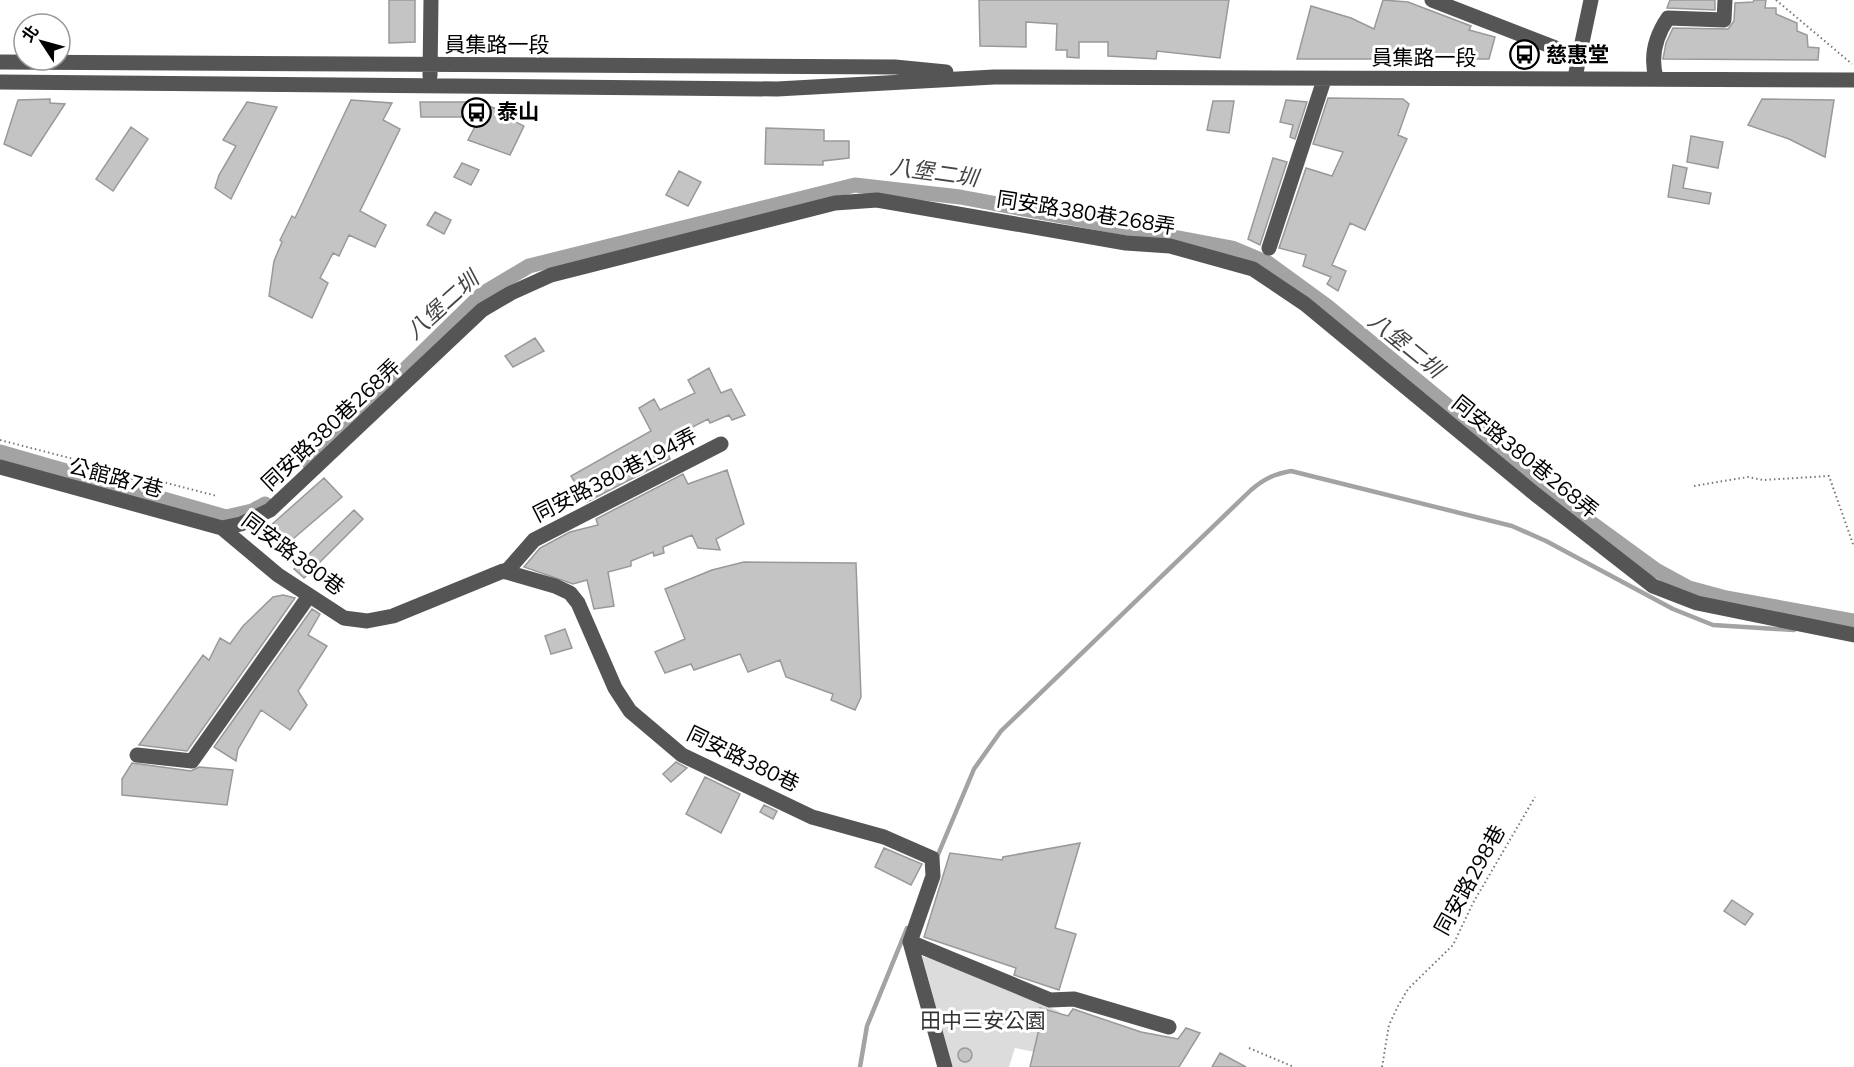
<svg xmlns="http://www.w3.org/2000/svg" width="1854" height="1067" font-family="Mulish,'Noto Sans TC',sans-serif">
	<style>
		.green { fill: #dcdcdc }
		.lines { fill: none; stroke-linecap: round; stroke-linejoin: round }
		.stream { stroke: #a3a3a3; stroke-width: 4.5 }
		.canal { stroke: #a3a3a3; stroke-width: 15 }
		.building { fill: #c4c4c4; stroke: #999; stroke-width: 1.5 }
		.path { stroke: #777; stroke-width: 2; stroke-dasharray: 1.5 3; stroke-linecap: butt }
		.minor { stroke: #555; stroke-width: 15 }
		.labels { text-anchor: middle; stroke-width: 6; stroke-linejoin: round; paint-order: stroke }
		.street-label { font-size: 21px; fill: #000; stroke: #fff }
		.poi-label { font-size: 21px; font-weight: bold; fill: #000; stroke: #fff; text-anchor: start }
		.park-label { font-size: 21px; fill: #333; stroke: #fff }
		.water-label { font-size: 22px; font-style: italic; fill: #444; stroke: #fff }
	</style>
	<rect width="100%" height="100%" fill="#fff"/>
	<path class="green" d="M922 956 1005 985 1060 1012 1050 1055 1015 1048 1009 1067H953Z"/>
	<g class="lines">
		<path class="stream" d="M937 857 974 769 1001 731 1251 490C1264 479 1274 474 1291 471L1512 526 1546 541 1673 609 1713 625 1794 630
			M860 1067 867 1026 907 928"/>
		<path class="canal" d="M0 452 226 517 252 511 265 504
			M309 463 482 294 529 266 855 185 960 197 1232 248 1268 263 1327 306 1575 511 1656 570 1689 588 1726 598 1854 621"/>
	</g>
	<path class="building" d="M389 0H415V42L389 43Z
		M979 0H1229L1220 58 1157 51 1156 59 1108 56V42H1079V58L1067 57V50H1056L1057 24 1026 22V47L980 46Z
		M1383 0 1408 2 1471 26 1469 30 1495 37 1489 59H1297L1311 6 1351 18 1374 29Z
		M1670 0H1715V10L1667 8Z
		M1754 0H1766L1765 8H1776V14L1797 23V31L1807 35 1808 47 1819 48 1818 60 1663 59 1666 43 1673 28 1728 29 1734 21 1735 3 1753 2Z
		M1328 98 1403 99 1409 104 1398 135 1407 139 1365 230 1350 223 1332 265 1346 271 1338 291 1327 284 1331 277 1303 266 1306 255 1279 248 1306 168 1332 176 1343 152 1313 144Z
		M50 99V103L65 104 31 156 4 144 18 100Z
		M1762 99 1834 100 1825 157 1789 139 1748 125Z
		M351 100 392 103 383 120 400 129 360 211 386 225 375 247 349 235 339 256 333 253 320 278 328 283 312 318 269 296 274 261 282 242 280 240 292 216 295 218Z
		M1286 100 1307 102 1295 139 1290 137 1293 125 1280 122Z
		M1213 101H1234L1229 133 1207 130Z
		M247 102 277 107 231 199 215 188 219 175 236 146 223 140Z
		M420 102H479L514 116H504L524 126 510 155 468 140 480 117H421Z
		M131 127 148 139 113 191 96 179Z
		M766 128 824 130V141H849V158L823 161V165L765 164Z
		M1691 136 1723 142 1718 168 1687 162Z
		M1273 158 1287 162 1260 245 1248 239Z
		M462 163 479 170 471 185 454 177Z
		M1673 165 1687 168 1683 188 1711 193 1709 204 1668 197Z
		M679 171 701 182 688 206 666 195Z
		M435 212 451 220 444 234 427 225Z
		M535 338 544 351 513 367 505 356Z
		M709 368 721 393 731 389 745 415 732 420 729 415 710 423 708 419 673 437 678 446 667 451 670 459 587 502 571 476 651 431 639 408 654 399 660 410 695 393 688 380Z
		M727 470 744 524 716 539 720 550 698 548 692 535 663 547 664 553 654 556 653 552 631 561V566L608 572 614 606 594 609 587 580 573 584 524 567 540 548 570 532 598 525 596 519 683 474 688 484Z
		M324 478 342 497 287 544 270 526Z
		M354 510 363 519 304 578 294 569Z
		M744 562 856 563 861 697 855 710 831 700 833 694 786 677 780 660 748 672 740 654 694 670 691 664 665 673 655 652 685 639 665 589 712 570Z
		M283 595 295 598 187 751 139 745 203 655 209 660 220 638 230 644 243 626 273 597Z
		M312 609 320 614 308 635 327 646 298 691 307 705 290 730 261 710 238 749 236 761 214 747Z
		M565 629 572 648 551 654 545 636Z
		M676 762 687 768 671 782 663 774Z
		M132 763 191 771 199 767 233 770 227 805 122 795V779Z
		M705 777 740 794 721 833 686 814Z
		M764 805 777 811 773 819 760 812Z
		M1080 843 1055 928 1076 934 1059 990 1014 975 1016 968 924 937 950 853 1002 860 1003 857Z
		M884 848 922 864 911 885 875 867Z
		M1732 900 1753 914 1745 925 1724 911Z
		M1040 1008 1068 1016 1073 1009 1141 1032 1178 1039 1186 1028 1200 1033 1179 1067H1030L1039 1029 1035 1028Z
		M958 1055a7 7 0 1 1 14 0a7 7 0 1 1-14 0Z
		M1220 1053 1246 1067H1212Z"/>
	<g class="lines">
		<path class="path" d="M1776 0 1852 64
			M0 440 217 496
			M1694 486 1748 477 1763 480 1829 476 1854 547
			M128 488 133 476
			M1249 1048 1294 1067
			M1382 1067 1389 1025 1398 1006 1408 989 1453 945 1473 903 1535 797"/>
		<path class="minor" d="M1432 0 1579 57 1575 78
			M1579 57 1591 0
			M0 62 895 67 946 72
			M430 76 431 0
			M1656 78C1650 56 1655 37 1668 18L1724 20 1725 0
			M0 82 777 89 994 77 1854 80
			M1269 248 1324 80
			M0 467 222 528 278 575 344 618 367 621 393 616 503 571 555 586 570 593 578 603 615 688 630 711 682 755 812 817 884 837 932 858 933 876 910 942 945 1067
			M222 528 241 524 270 510 482 310 511 293 551 275 835 203 877 200 1126 243 1170 246 1253 269 1305 304 1535 494 1653 586 1697 603 1854 635
			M506 572 534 540 721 444
			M137 755 192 761 309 596
			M910 942 1050 1000 1074 999 1169 1027"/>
	</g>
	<defs>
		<symbol id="bus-ring" viewBox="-11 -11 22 22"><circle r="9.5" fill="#fff" stroke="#000" stroke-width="1.5"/><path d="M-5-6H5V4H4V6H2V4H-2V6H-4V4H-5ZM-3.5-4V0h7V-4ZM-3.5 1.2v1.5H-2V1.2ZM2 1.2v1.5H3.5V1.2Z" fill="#000"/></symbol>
	</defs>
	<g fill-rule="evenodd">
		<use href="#bus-ring" x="1508" y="38" width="33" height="33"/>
		<use href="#bus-ring" x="460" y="96" width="33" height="33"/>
	</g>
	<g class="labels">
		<g class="street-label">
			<text x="497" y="52">員集路一段</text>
			<text x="1424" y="65">員集路一段</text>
			<text transform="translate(1086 213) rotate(9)" y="7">同安路380巷268弄</text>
			<text transform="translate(331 425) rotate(-43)" y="7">同安路380巷268弄</text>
			<text transform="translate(1525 457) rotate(39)" y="7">同安路380巷268弄</text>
			<text transform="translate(615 475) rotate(-27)" y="7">同安路380巷194弄</text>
			<text transform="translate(116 478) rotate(15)" y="7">公館路7巷</text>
			<text transform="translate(293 554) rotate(37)" y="7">同安路380巷</text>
			<text transform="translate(743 759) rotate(26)" y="7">同安路380巷</text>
			<text transform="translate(1470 880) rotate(-61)" y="7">同安路298巷</text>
		</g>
		<g class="poi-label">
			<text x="1546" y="62">慈惠堂</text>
			<text x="497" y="119">泰山</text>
		</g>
		<g class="park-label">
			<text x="983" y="1028">田中三安公園</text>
		</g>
		<g class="water-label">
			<text transform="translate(934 172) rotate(8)" y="8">八堡二圳</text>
			<text transform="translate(442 305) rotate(-42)" y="8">八堡二圳</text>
			<text transform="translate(1406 345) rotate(39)" y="8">八堡二圳</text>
		</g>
	</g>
	<g transform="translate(42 42) rotate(306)"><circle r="28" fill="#ffffff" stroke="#999999" stroke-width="1.5"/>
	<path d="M0-4.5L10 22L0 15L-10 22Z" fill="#000000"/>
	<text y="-9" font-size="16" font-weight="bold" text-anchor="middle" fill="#000000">北</text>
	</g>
</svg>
